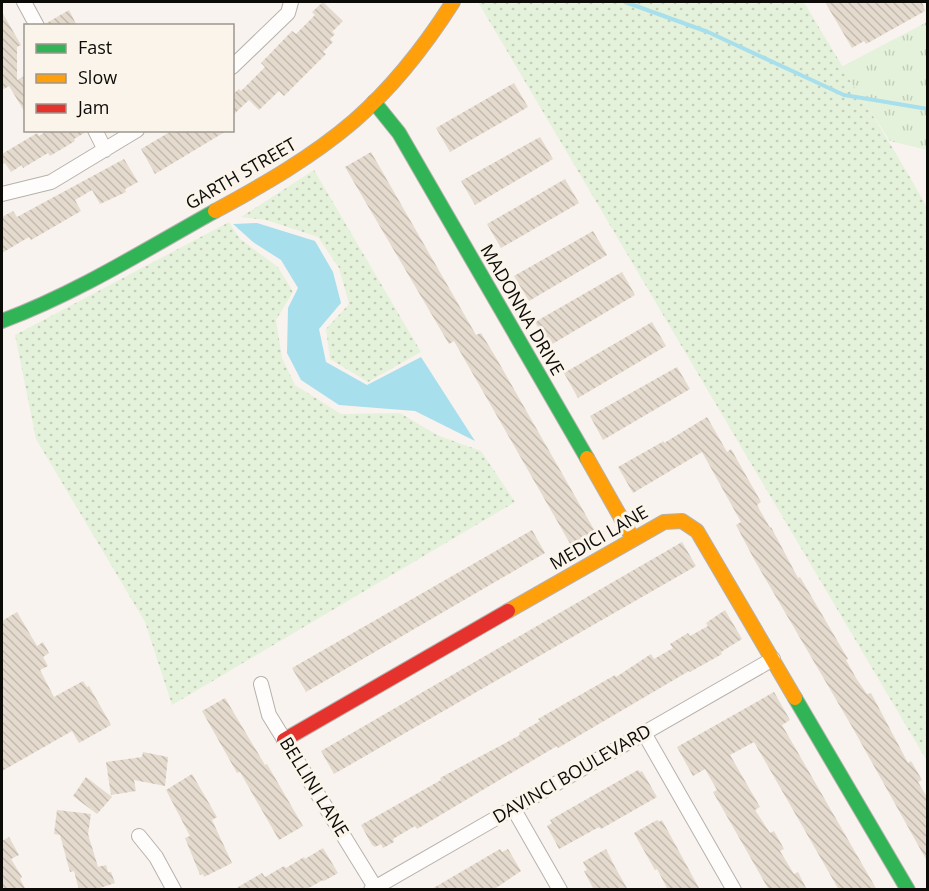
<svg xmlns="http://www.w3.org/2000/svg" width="929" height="891" font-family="'Open Sans',sans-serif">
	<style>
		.grass { fill: url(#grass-dots) }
		.park { fill: url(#park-tufts) }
		.water { fill: #a8dfed }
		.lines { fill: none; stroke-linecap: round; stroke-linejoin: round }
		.stream { stroke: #a8dfed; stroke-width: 4 }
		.building { fill: url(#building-back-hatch) }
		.street-casing { stroke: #b5b2ae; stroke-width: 16 }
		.fast-casing { stroke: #b5b2ae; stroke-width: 16 }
		.slow-casing { stroke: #b5b2ae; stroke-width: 16 }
		.jam-casing { stroke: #b5b2ae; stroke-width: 16 }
		.street { stroke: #fefdfc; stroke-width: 14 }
		.fast { stroke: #30b455; stroke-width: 14 }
		.slow { stroke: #ff9f0a; stroke-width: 14 }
		.jam { stroke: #e5322d; stroke-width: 14 }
		.labels { text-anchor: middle; stroke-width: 6; stroke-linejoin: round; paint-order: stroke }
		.street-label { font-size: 18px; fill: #0d0b08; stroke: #fbf4eb }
	</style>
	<defs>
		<pattern id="grass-dots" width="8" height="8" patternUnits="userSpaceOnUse" patternTransform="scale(1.5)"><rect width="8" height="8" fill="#e5f2db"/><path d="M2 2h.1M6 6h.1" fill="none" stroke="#c3ceba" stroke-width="1.8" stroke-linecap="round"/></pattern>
		<pattern id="park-tufts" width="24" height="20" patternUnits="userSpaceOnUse" patternTransform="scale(1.5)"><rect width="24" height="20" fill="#e5f2db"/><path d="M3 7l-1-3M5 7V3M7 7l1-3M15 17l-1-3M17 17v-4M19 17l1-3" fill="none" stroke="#c3ceba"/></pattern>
		<pattern id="building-back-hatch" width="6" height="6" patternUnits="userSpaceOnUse" patternTransform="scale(1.5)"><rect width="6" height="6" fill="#e5dace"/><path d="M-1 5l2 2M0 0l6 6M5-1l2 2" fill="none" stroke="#c3baaf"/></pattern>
	</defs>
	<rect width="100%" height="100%" fill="#f8f3ee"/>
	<path class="grass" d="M478 2H804C844 71 888 137 927 207V761Z
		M314 170 421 352 368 382 330 359 326 329 349 304 339 268 318 237 266 220 241 217Z
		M229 222 240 239 278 267 293 292 276 320 282 358 295 385 341 414 400 413 437 435 481 451 515 502 172 705 145 622 36 439 15 335Z"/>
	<path class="park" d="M927 22V150L890 141 841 67Z"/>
	<path class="water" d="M257 223 315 241 333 272 341 303 319 329 326 362 367 385 421 357 475 441 415 411 339 405 301 380 287 353 288 308 298 288 281 260 253 242 233 224Z"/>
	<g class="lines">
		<path class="stream" d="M625 2 708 32 844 95 928 109"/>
	</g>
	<path class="building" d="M323 2 343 21 332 32 335 34 330 39 333 42 323 52 326 54 284 96 279 91 259 110 249 100 232 116V95L239 89 241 91 265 67 261 63 292 31 296 34 315 15 312 12Z
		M825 2H922L925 11 866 44 864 41 852 48Z
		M69 10 77 26H46L45 24Z
		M2 12 21 45 17 47V80L26 75V114L9 86 2 90Z
		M514 83 528 107 450 152 436 128Z
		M48 130 86 132 74 139 75 141 50 156 48 153 23 168 22 165 11 172 5 163 2 165V154L37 133 39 136Z
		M173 130H228L155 174 141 149Z
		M540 137 553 159 475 205 461 181Z
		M371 152 476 335 481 333 495 356 596 533 572 547 454 341 449 344 345 167Z
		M124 159 138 182 125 189 126 192 100 204 92 190 75 200 81 211 31 240 29 237 2 253V217L13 211 17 217Z
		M565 179 579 203 501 248 487 224Z
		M593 231 607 255 529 301 514 276Z
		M622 272 635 295 549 346 535 322Z
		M652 322 666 346 578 398 564 373Z
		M677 367 690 389 603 440 590 416Z
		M707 417 727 452 731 449 761 502 757 505 770 528 771 527 798 578 800 577 848 659 846 660 856 678 867 694 871 693 908 763 911 761 922 780 918 782 927 797V861L851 725 755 561 736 525 741 522 702 452 633 493 618 467 664 441V443Z
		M532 530 545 553 306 692 292 668Z
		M682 542 696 566 334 774 321 751Z
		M725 610 742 639 721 652 722 654 690 672 689 671 558 748 557 746 417 829 415 826 393 839 394 842 383 848 381 844 375 847 372 845 361 825 441 780 440 778 520 735 519 733 540 721 538 719 615 675 616 677 651 654 654 659 673 648 670 644 688 633 690 636 708 626 706 623Z
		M17 612 37 646 43 642 49 653 43 657 48 666 40 670 54 697 83 681 87 687 89 686 111 725 79 743 72 731 2 771V621Z
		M774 692 790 720 782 725 877 890H839L754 742 730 755 760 807 755 810 770 833 774 831 784 849 780 851 794 874 798 872 807 890H769L713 792 717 790 705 769 693 776 677 747Z
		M225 698 265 765 267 764 303 826 279 840 240 772 237 773 202 711Z
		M143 752 168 757 165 786 134 780 136 791 111 795 106 762 142 757Z
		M638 770 640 772 642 771 657 797 601 829 599 827 559 849 547 826 552 823 550 820Z
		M192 774 217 817 212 820 232 863 204 877 203 874 200 875 185 838 190 836 166 790Z
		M86 777 112 797 97 814 73 796Z
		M57 810 91 814 88 834 98 867 106 865 108 872H111L115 883 94 890H79L74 871 70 872 60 835 54 834Z
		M657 820 659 822 662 820 700 890H668L657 869 655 870 634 833Z
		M9 837 19 855 11 859 22 877 20 879 26 890H2V841Z
		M323 848 338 873 324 881 323 880 307 889 233 890 262 873 265 877 284 866 286 868 304 857 305 859Z
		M500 849 502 852 508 849 521 871 493 890H430Z
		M606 849 615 867 628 890H594L584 871 587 870 583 862Z"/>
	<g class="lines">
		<defs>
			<path id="street" d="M24 2 37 26
				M232 67 288 13 291 2
				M95 130 105 150
				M2 194 51 182 137 130
				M261 684 269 715 375 887
				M644 733 734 890
				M513 808 560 890
				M139 836 156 857 174 890
				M371 890 773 659"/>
			<path id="fast" d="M374 102 399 133 587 458
				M2 321C77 293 145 250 215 211
				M795 698 908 890"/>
			<path id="slow" d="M215 211C263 185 312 157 354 121 393 87 425 46 453 2
				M587 458 633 539
				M508 611 664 522 682 521 697 531 795 698"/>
			<path id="jam" d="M284 740 508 611"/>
		</defs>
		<use href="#street" class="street-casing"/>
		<use href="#fast" class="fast-casing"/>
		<use href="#slow" class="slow-casing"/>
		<use href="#jam" class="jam-casing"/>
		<use href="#street" class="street"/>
		<use href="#fast" class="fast"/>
		<use href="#slow" class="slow"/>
		<use href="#jam" class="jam"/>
	</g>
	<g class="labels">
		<g class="street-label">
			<text transform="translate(241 174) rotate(-30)" y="6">GARTH STREET</text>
			<text transform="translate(522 310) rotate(60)" y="6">MADONNA DRIVE</text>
			<text transform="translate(599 538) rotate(-30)" y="6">MEDICI LANE</text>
			<text transform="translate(572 774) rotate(-30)" y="6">DAVINCI BOULEVARD</text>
			<text transform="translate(314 787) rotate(58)" y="6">BELLINI LANE</text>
		</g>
	</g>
	<rect width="929" height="891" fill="none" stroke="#0d0b08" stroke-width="6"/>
	<rect x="24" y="24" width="210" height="108" fill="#fbf4eb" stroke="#9c9790" stroke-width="1.5"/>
	<rect x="36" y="44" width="30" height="9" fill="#30b455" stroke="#9c9790" stroke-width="1.5"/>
	<text x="78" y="54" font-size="18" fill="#0d0b08">Fast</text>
	<rect x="36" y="74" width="30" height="9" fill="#ff9f0a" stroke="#9c9790" stroke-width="1.5"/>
	<text x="78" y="84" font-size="18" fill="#0d0b08">Slow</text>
	<rect x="36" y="104" width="30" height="9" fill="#e5322d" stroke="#9c9790" stroke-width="1.5"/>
	<text x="78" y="114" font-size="18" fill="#0d0b08">Jam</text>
</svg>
